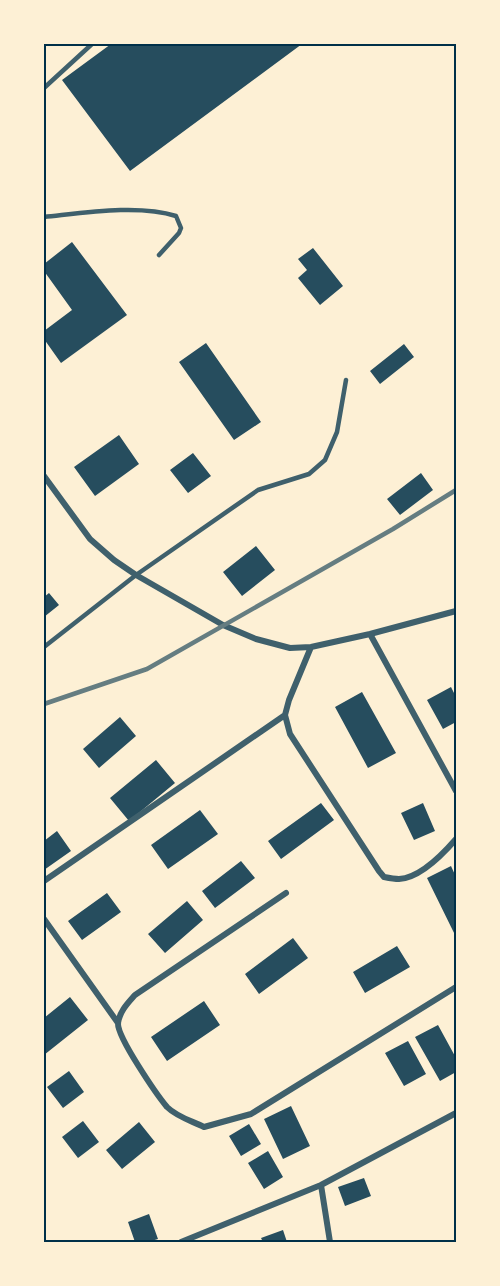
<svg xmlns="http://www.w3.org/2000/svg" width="500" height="1286" font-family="'Alegreya Sans',sans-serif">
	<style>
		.building { fill: #264d5e }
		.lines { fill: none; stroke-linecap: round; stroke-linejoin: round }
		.service { stroke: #3f606c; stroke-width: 4.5 }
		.minor { stroke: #3f606c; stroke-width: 6 }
		.rail { stroke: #657d81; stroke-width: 4.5 }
		.neatline { fill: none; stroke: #003049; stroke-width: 2 }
	</style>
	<rect width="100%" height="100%" fill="#fdf0d5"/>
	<path class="building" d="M111 44H302L130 171 62 80Z
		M72 242 127 315 61 363 44 339V331L72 310 44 271V264Z
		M313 248 343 286 320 305 298 278 307 270 298 259Z
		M206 343 261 422 234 440 179 362Z
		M404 344 414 357 380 384 370 371Z
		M119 435 139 464 95 496 74 467Z
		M193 453 211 476 188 493 170 470Z
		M421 473 433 490 400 515 387 499Z
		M256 546 275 570 242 596 223 572Z
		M49 593 59 605 44 617V597Z
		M451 687 456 697V722L443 729 427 700Z
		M362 692 396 753 368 768 335 707Z
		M120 717 136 736 99 768 83 749Z
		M156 760 175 783 129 821 110 798Z
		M321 803 334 820 281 859 268 841Z
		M423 803 435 831 414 840 401 813Z
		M200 810 218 834 168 869 151 845Z
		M57 831 71 851 44 870V841Z
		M241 861 255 878 215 908 202 891Z
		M451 866 456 877V937L427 878Z
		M107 893 121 912 82 940 68 921Z
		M187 901 203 920 165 953 148 934Z
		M293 938 308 958 259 994 245 974Z
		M397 946 410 967 365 993 353 972Z
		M70 997 88 1020 44 1055V1018Z
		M204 1001 220 1025 167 1061 151 1037Z
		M438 1025 456 1058V1072L440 1081 415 1037Z
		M408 1041 426 1074 404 1086 385 1053Z
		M69 1071 84 1092 63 1108 47 1087Z
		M291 1106 310 1146 283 1159 264 1119Z
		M83 1121 99 1142 78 1158 62 1137Z
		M139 1122 155 1142 122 1169 106 1150Z
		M249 1124 261 1144 241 1156 229 1136Z
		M268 1151 283 1177 264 1189 248 1163Z
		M364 1178 371 1196 345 1206 338 1187Z
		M149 1214 158 1239 148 1242H135L128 1222Z
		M283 1230 287 1242H263L261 1238Z"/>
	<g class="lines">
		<path class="service" d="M44 88 92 44
			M44 217C83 213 138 204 176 216L181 228 179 233 159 255
			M44 647 136 575 258 490 309 474 325 460 337 432 346 380"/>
		<path class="minor" d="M44 476 90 539 114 560 136 575 223 625 256 639 290 648 311 647 370 634 456 611
			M370 634 456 791
			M311 647 289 700 285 715 290 734 379 871 384 877C389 878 394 879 399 879 420 878 443 854 456 839
			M44 881 285 715
			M286 893 135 995C127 1004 120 1011 118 1023 117 1037 157 1095 167 1107 177 1117 192 1121 204 1127L251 1114 456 987
			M44 919 118 1023
			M321 1185 330 1242
			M181 1242 321 1185 456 1113"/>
		<path class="rail" d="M44 704 147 669 393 529 456 490"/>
	</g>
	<rect width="500" height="1286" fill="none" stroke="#fdf0d5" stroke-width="90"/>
	<rect x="45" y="45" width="410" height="1196" class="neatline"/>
</svg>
